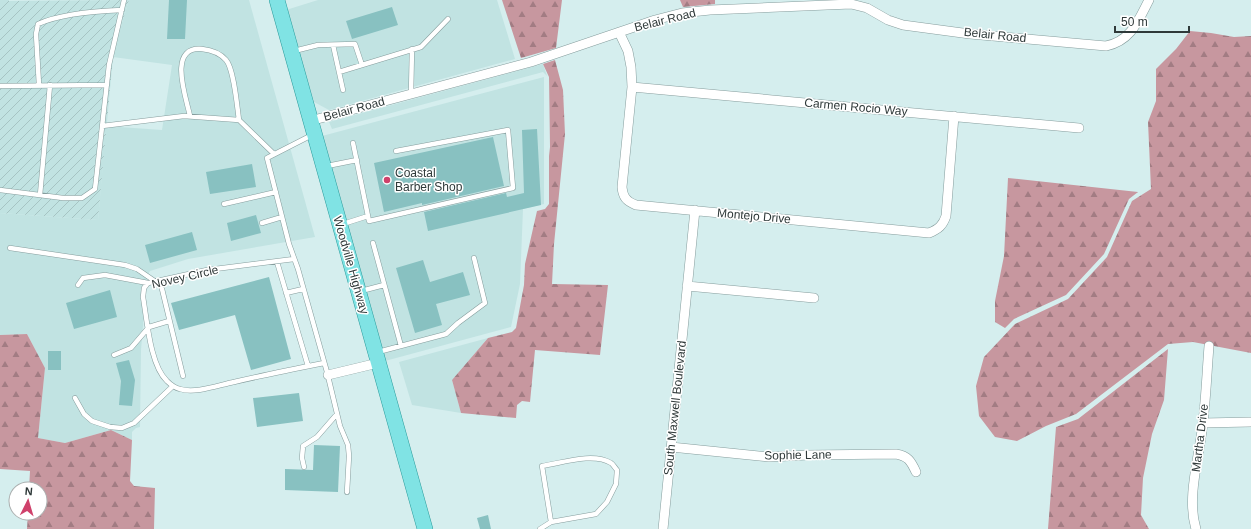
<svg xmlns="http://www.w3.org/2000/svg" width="1251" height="529" font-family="Helvetica,sans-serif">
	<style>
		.built { fill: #c1e3e2 }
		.industrial { fill: url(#industrial-furrows) }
		.forest { fill: url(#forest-firs) }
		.building { fill: #88c1c1 }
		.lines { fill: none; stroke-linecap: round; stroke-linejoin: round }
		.service-casing { stroke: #869d9d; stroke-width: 5.5 }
		.minor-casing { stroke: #869d9d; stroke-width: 10 }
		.primary-casing { stroke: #2c9c9c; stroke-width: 16 }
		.service { stroke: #fff; stroke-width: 4.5 }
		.minor { stroke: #fff; stroke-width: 9 }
		.primary { stroke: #80e3e4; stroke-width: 15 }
		.poi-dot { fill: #cf416b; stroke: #fff; stroke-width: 1.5 }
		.labels { text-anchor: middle; stroke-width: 3; stroke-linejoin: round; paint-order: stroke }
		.street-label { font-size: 12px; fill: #2f3939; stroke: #fff }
		.poi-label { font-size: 12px; fill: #2f3939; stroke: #fff; text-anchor: start }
	</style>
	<defs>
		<pattern id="industrial-furrows" width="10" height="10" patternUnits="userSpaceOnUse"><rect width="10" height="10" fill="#c1e3e2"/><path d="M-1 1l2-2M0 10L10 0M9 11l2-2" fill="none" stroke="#a6c4c3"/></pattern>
		<pattern id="forest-firs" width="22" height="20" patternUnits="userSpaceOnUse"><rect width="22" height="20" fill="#c7979f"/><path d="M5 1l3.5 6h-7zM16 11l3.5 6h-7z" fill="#a27c83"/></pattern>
	</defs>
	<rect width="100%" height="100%" fill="#d5eeee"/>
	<path class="built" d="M129 0H249L315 237 188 259 150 271 147 276 141 350 140 427 136 428 132 432V440L111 430 65 443 38 438 45 368 27 334 0 335V213L98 220 106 126 162 130 172 65 113 57 121 26Z
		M318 0H497L515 59 329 110 314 102 286 10Z
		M543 64 547 76 543 72 332 129 329 122Z
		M544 77V204L523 209 520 284 511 327 385 361 322 136Z
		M488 338 452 380 461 413 412 405 399 362Z"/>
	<path class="industrial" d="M0 0H9V1L129 0 121 26 113 57 98 220 0 213Z"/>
	<path class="forest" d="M502 0H562L556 48 521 58Z
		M680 0H715V4L683 7Z
		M1190 31 1211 33 1234 37 1251 36V353L1193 342 1168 344 1076 414 1046 426 1017 441 995 437 979 416 976 386 984 357 1015 324 1068 299 1107 257 1132 201 1151 189 1148 122 1156 101V69L1176 49Z
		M555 60 563 90 565 134 554 244 552 284 608 285 600 355 535 350 530 402 522 401 517 405 516 418 461 413 452 380 488 338 512 332 516 328 524 285 525 264 537 211 545 209 549 204V156L550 147 549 77 543 64Z
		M1008 178 1138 192 1129 199 1104 254 1066 295 1014 319 1005 328 995 322V301L1004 256Z
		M27 334 45 368 38 438 65 443 111 430 132 440 130 481 134 486 155 488 154 529H27L28 513H40V489H29L30 471 0 469V335Z
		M1168 349 1164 400 1152 434 1143 478 1141 515 1149 529H1048L1056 427 1078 419Z"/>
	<path class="building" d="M169 0H187L185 39H167Z
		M392 7 398 25 352 39 346 21Z
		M537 129 541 205 428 231 424 212 506 193 507 197 524 193 522 130Z
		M493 137 504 186 422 205V203L384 212 374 163Z
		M252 164 256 187 210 194 206 172Z
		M256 215 261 233 231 241 227 223Z
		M192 232 197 250 150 263 145 245Z
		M423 260 430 282 463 272 470 295 436 304 442 325 415 333 396 268Z
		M269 277 291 359 251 370 235 315 179 330 171 303Z
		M110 290 117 317 74 329 66 303Z
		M48 351H61V370H48Z
		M129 360 135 380 132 406 119 405 121 381 116 363Z
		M299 393 303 421 257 427 253 398Z
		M314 445 340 446 338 492 285 490V469L313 470Z
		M488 515 491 529H480L477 518Z"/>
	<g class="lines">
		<defs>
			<path id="service" d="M333 45 343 90
				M294 51 318 45 355 44 362 65
				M339 72 421 47 448 19
				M39 85 36 34 38 24C60 14 97 11 122 10
				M0 86 107 85
				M411 94 412 49
				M190 116C186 97 167 46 202 49 211 50 220 53 226 60 234 69 237 106 239 120
				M102 126 184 116 239 120 274 154
				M312 135 267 158 289 244 298 269 327 372 340 426 348 445 349 456 347 492
				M353 143 369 221 513 188 508 130 396 151
				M327 166 357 160
				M0 190 63 198H82L95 189 109 65 124 0
				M40 195 50 85
				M224 204 276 192
				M262 223 282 217
				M343 224 368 216
				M373 243 401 346
				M10 248 125 265 137 269 156 282
				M294 259 207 270 148 283 144 288 143 297C147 320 150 365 167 381 171 385 175 388 180 389 195 394 219 385 234 382 264 375 294 369 324 363
				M277 262 308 366
				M78 285 83 278 105 275 148 283
				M162 289 183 376
				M361 291 384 285
				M286 293 303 289
				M378 352 446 334 458 323 485 303 474 258
				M114 355 131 348 149 327 169 321
				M75 398 84 414 92 421 110 427 122 428 134 423 173 386
				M304 467 302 458 303 446 317 437 337 414
				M540 529 551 522 596 514 607 502 616 484 617 470C615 468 613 464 611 463 593 452 562 463 542 466L551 522"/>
			<path id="minor" d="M619 32 628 51 631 67 632 87 622 187C623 197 626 201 636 205L929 233C939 229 943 225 946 216L954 116
				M632 87 1079 128
				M310 121 531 62 655 20 682 13 710 10 851 4 867 8 888 20 903 25 970 34 1106 46C1131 41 1138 21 1149 0
				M687 286 814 298
				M328 375 378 363
				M1203 423 1251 422
				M671 447 769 457 808 455 896 454C908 456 911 461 916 472
				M663 529 695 210
				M1196 529C1186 497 1200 455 1203 422 1206 397 1207 371 1209 346"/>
			<path id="primary" d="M277 0 425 529"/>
		</defs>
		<use href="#service" class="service-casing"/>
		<use href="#minor" class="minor-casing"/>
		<use href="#primary" class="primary-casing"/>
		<use href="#service" class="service"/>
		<use href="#minor" class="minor"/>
		<use href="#primary" class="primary"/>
	</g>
	<circle class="poi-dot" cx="387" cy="180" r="4"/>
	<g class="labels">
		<g class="street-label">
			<text transform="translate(665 20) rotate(-14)" y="4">Belair Road</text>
			<text transform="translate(995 35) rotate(6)" y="4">Belair Road</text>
			<text transform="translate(856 107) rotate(5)" y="4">Carmen Rocio Way</text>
			<text transform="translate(354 109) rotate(-15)" y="4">Belair Road</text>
			<text transform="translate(754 216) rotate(5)" y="4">Montejo Drive</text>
			<text transform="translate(351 265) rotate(74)" y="4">Woodville Highway</text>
			<text transform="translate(185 277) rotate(-13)" y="4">Novey Circle</text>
			<text transform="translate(675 408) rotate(-84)" y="4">South Maxwell Boulevard</text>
			<text transform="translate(1200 438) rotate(-83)" y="4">Martha Drive</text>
			<text transform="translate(798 455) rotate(-1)" y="4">Sophie Lane</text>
		</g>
		<g class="poi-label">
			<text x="395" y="177">Coastal<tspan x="395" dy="14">Barber Shop</tspan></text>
		</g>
	</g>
	<g transform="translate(28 501) rotate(5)"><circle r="19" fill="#ffffff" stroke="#acb0b0"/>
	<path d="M0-3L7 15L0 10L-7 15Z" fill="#cf416b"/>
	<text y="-6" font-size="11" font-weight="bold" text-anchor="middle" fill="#2f3939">N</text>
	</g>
	<path d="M1115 26v6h74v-6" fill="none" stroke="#2f3939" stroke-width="2"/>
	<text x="1121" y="26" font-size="12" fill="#2f3939" stroke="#ffffff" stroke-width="3" paint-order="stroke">50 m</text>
</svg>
